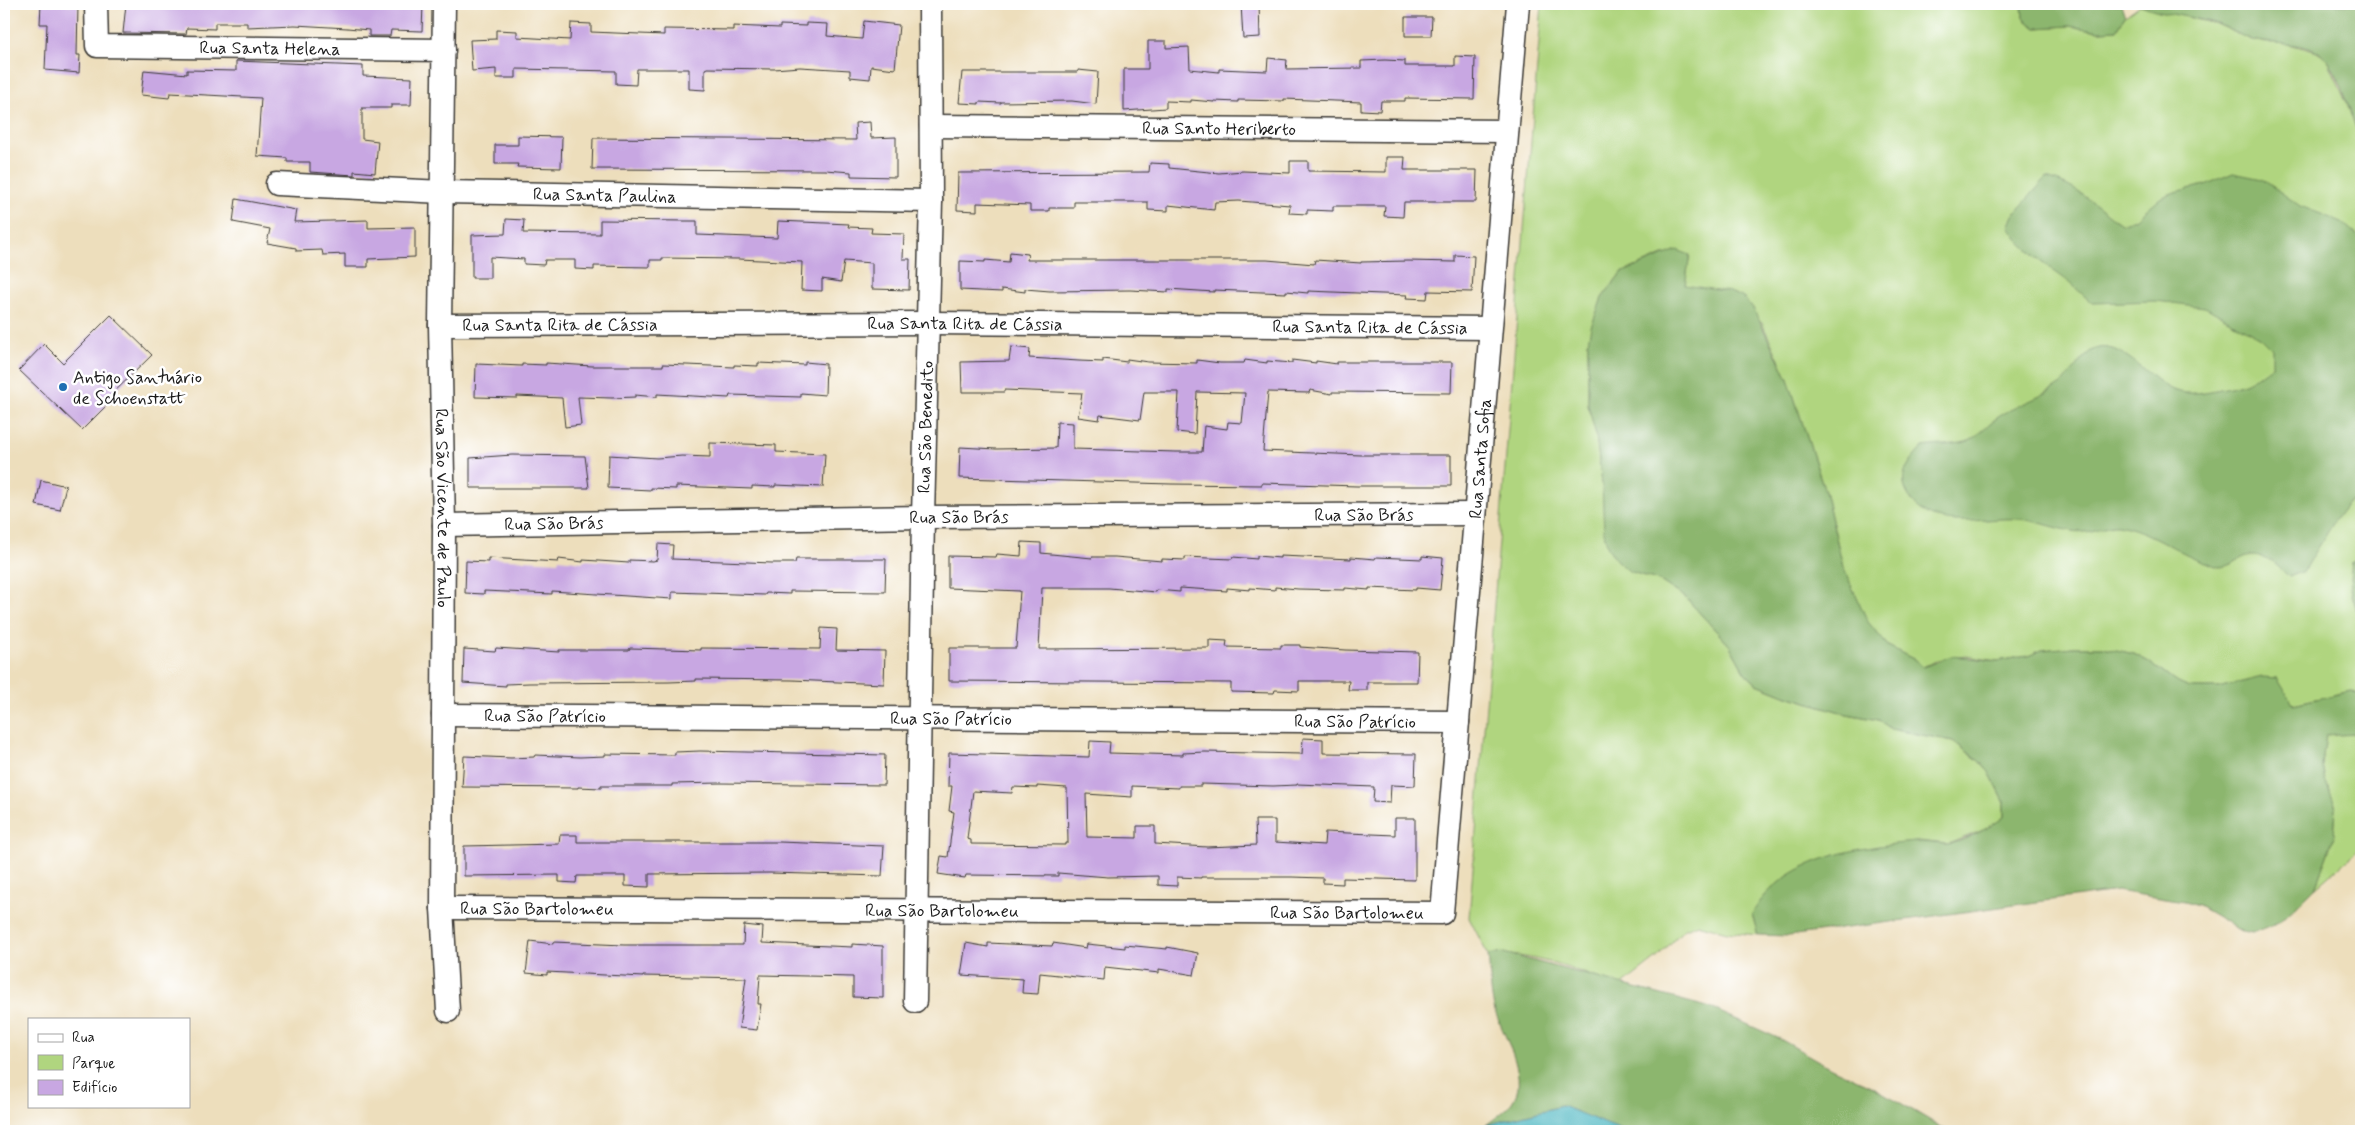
<svg xmlns="http://www.w3.org/2000/svg" width="2365" height="1135" font-family="Mynerve,sans-serif">
	<style>
		.green { fill: #b0d57f; stroke: #66784e }
		.forest { fill: #8cb66e; stroke: #546945 }
		.water { fill: #43b2be; stroke: #30676d }
		.building { fill: #c8a7e2; fill-rule: evenodd }
		.lines { fill: none; stroke-linecap: round; stroke-linejoin: round }
		.street-casing { stroke: #3b3934; stroke-width: 25 }
		.street { stroke: #fff; stroke-width: 22 }
		.poi-dot { fill: #1f6fb2; stroke: #fff; stroke-width: 2 }
		.labels { text-anchor: middle; stroke-width: 5; stroke-linejoin: round; paint-order: stroke }
		.street-label { font-size: 18px; fill: #1c1c1c; stroke: #fff }
		.poi-label { font-size: 18px; fill: #1c1c1c; stroke: #fff; text-anchor: start }
	</style>
	<rect width="100%" height="100%" fill="#fff"/>
	<filter id="ink" filterUnits="userSpaceOnUse"><feTurbulence type="fractalNoise" baseFrequency=".02" numOctaves="2"/><feDisplacementMap in="SourceGraphic" scale="10" xChannelSelector="R" yChannelSelector="G"/><feConvolveMatrix kernelMatrix="1 2 1 2 8 2 1 2 1" color-interpolation-filters="sRGB"/></filter>
	<filter id="wash" filterUnits="userSpaceOnUse"><feTurbulence type="fractalNoise" baseFrequency=".0096" numOctaves="4" result="noise"/><feDisplacementMap in="SourceGraphic" scale="20" xChannelSelector="R" yChannelSelector="G"/><feGaussianBlur stdDeviation="1.12" result="paint"/><feColorMatrix in="noise" values="0 0 0 0 0 0 0 0 0 0 0 0 0 0 0 0 0 1.4 0 .05"/><feComposite in="paint" operator="in"/></filter>
	<g filter="url(#wash)">
		<rect width="100%" height="100%" fill="#eddebc"/>
		<path class="green" d="M1542 4H2022L2023 18 2036 28 2069 26 2100 31 2117 30 2125 16 2140 5 2219 25 2249 39 2266 43 2282 42 2314 51 2328 60 2347 103 2361 142V556L2352 562V594L2361 624V696L2352 691 2293 704 2285 692 2247 681 2218 688H2189L2174 681 2149 662 2134 654 2103 647H2073L2042 650 2028 656 1997 661 1966 656 1937 660 1923 667 1915 660 1888 646 1868 623 1843 567 1826 495 1788 379 1762 323 1700 288 1685 285 1690 255H1663L1621 273 1602 298 1588 342V405L1596 435 1602 484 1629 571 1660 581 1686 598 1730 646 1745 673 1757 684 1787 696 1847 714 1879 720 1891 729 1953 741 1978 760 1989 772 2004 801V817L1991 827 1948 844 1918 841 1752 914 1758 935 1727 932 1698 924 1683 930 1658 957 1621 986C1582 973 1530 951 1488 955L1469 918Z
			M2361 728V848L2315 888 2334 837 2336 807 2325 780 2322 765 2326 734 2354 733Z"/>
		<path class="forest" d="M2022 4H2121L2125 16 2117 30 2100 31 2069 26 2036 28 2023 18Z
			M2139 4H2361V142C2353 122 2341 76 2328 61 2310 39 2275 46 2252 40 2240 36 2229 28 2217 24 2192 16 2162 15 2139 4Z
			M2233 173 2262 179 2300 206 2342 222 2361 239V495L2346 505 2337 517 2304 571 2289 577C2279 567 2264 551 2247 556 2238 559 2230 567 2219 567 2215 566 2209 563 2205 562 2176 552 2148 529 2117 525 2107 524 2095 532 2084 532 2062 532 2039 520 2017 519 1978 517 1930 535 1907 493 1897 474 1911 460 1923 447 1934 445 1962 445 1971 440 1980 435 1986 425 1994 420 2014 405 2040 399 2061 384 2074 375 2080 355 2095 349 2121 339 2150 381 2173 390 2189 396 2205 392 2221 389 2241 385 2257 380 2272 366V349L2261 338 2205 307 2156 301 2092 303 2068 281 2041 262 2018 240 2009 227 2015 213 2046 178C2076 185 2097 206 2121 224L2135 219 2160 198 2175 192 2205 185Z
			M1677 250 1690 255 1685 285 1730 292 1744 298 1754 310 1788 379 1826 495 1843 567 1868 622 1888 646 1915 660 1923 667 1951 656 1997 661 2028 656 2042 650 2073 647H2103L2134 654 2149 662 2174 681 2189 688H2218L2262 677 2277 678 2293 704 2352 691 2361 696V728L2354 733 2326 735 2322 765 2325 780 2336 807 2334 837 2315 888 2281 921 2252 933 2237 930 2225 921 2199 906 2184 902 2117 891 1788 936 1758 935 1752 914C1783 858 1857 847 1915 842 1925 841 1936 844 1946 844 1959 844 1993 826 2004 817V801L1989 772 1978 760 1953 741 1891 729 1879 720 1847 714 1787 696 1757 684 1745 673 1730 646 1686 598 1660 581 1629 571 1617 561 1608 548 1604 533 1602 484 1596 435 1588 405V342L1591 327 1602 298 1621 273Z
			M2361 556V624L2352 594 2350 578 2352 562Z
			M1504 953 1711 1008 1780 1039 1831 1068 1875 1088 1948 1131H1624L1561 1106 1486 1125C1495 1118 1508 1110 1514 1099 1529 1073 1501 1032 1494 1008 1490 991 1490 972 1488 955Z"/>
		<path class="water" d="M1562 1106 1624 1131H1476L1486 1125Z"/>
		<g id="blocks">
			<path class="building" d="M41 4 78 5 77 55H80L79 73 45 70 47 24H40Z
				M126 4H423L422 31 391 30 390 36H369V30L347 28 295 25 247 27V23H215V29L187 28 186 34 123 33Z
				M1241 4H1259L1260 37 1243 38Z
				M1405 17H1432L1431 36H1405Z
				M864 21 899 25 895 69 871 66 870 79 850 77V70L800 67 774 69 707 68 705 69V90L689 89V69H637L636 85 616 84V71L516 69V78H496V69L472 71 470 40 496 39V30L517 31V37L570 40 571 23 591 24V32L664 35V29L733 30V26L780 28V25L806 26V23L828 24 827 36 862 39Z
				M1148 41H1166V48L1189 47 1190 69 1219 72V69L1267 71 1268 58 1287 60 1286 69 1361 68V61L1385 60 1405 61V66H1455V56L1475 57 1474 99 1405 98V101H1381L1380 111 1361 110V102L1284 99V101L1238 100V102L1214 101V102L1191 100V102L1166 101V108L1124 111V69H1148Z
				M236 61 363 66V76L412 78 411 105H391V108H362V139L378 141 375 173 354 171V175L310 172V162H287V158L257 156 261 98 170 93 169 98 141 95 144 70 187 74V70L236 71Z
				M1078 70 1098 72 1096 104 1072 101 1001 102V103L979 102V104L959 103 962 72H1078Z
				M870 122 871 138 896 137V177L851 176V172L825 170 592 169 593 138 856 140 855 123Z
				M518 136 562 137 561 168 517 167 518 164H495V145H518Z
				M1386 157H1405L1404 170H1477L1476 202H1404L1403 217 1384 216 1385 206H1333V211L1307 210V214L1289 213 1290 205 1239 201 1215 202 1214 210 1168 205V211L1148 210V202H1074V208H1049V211H1030V205L977 203V211L957 210 958 173 1149 172 1150 163 1169 164V168L1219 173 1243 171 1290 173V161H1308V171L1386 172Z
				M236 199 296 210 294 222 368 220V228L415 227V257L368 259V267H345V254L323 255 322 250 296 251V248L267 243 270 229 233 222Z
				M506 219 524 220 523 233 600 234V220L684 221H697V235L777 238 778 221 849 224 848 227 872 228 871 233 904 234 903 259H910L909 290 872 289V263L844 261 841 282 822 279V291L801 290 802 262 739 259 662 258V260H650V267L594 266V270L575 269V260H545L544 265 524 264V259L490 257V278H472V235L505 234Z
				M1010 252 1028 254 1027 260H1267L1314 264 1315 260 1361 263V262L1408 261 1455 262V255L1474 256 1472 292 1428 291 1427 299 1406 298 1407 295 1308 291V293L1286 291V293L1214 290V292L1168 289V292L1130 290 1050 291 1025 289V292L1002 289V292L960 290V261L985 262V260L1009 262Z
				M111 315 152 355 104 402 107 405 82 430 19 370 44 344 63 363Z
				M1011 347 1030 349 1029 358 1079 361 1103 362V359L1127 362V359L1148 362 1197 363V360L1220 363H1244L1245 360 1267 363V361L1292 363V360L1316 363V361L1337 364V362H1452L1451 393 1332 392V394L1310 390 1309 393 1268 392 1263 451 1361 455H1451V486H1357L1262 483V485L1171 484 959 478 960 447 996 449 1056 448 1057 422 1073 423V449L1176 452H1202L1204 426 1227 429 1228 422 1242 423 1245 393 1197 392 1195 434 1177 432 1179 392H1144L1140 420 1100 415 1099 420 1078 417 1082 393 1004 390V392H962L961 362 1009 361Z
				M805 362 826 364 825 395 801 393V397L730 395 729 398 657 394V397L635 395V397L612 398 578 397 581 425 565 427 562 398 517 396V398L475 397 476 364 522 366V364L546 365V363L592 366H663V364L734 367V365L758 366V363L805 365Z
				M710 443 776 445V452L825 454 823 487 775 485V487L752 486V489L676 486V489L651 488V490L608 488 609 455 657 458 682 456 710 457Z
				M512 455 585 456 589 488H470V458Z
				M41 480 66 486 60 510 36 505Z
				M1022 542 1041 543V553L1092 558V557H1115L1162 561V559L1185 560V557L1232 559 1233 557 1257 559V556L1280 558V556L1351 559V557L1375 559 1376 557 1422 559V556L1443 558 1440 590 1416 588V590L1369 588V590L1345 588V590L1298 589 1275 587V590L1250 588V590L1227 588V591L1180 588V592L1156 590V592L1109 588H1042L1039 649 1209 648V640L1227 641 1226 647 1281 648V645H1300V647L1345 650 1418 652 1417 682H1367V690H1348L1349 681H1299V691L1275 690 1274 693 1231 692V683L949 681V648H1016L1020 591 948 588V556L996 557 997 554 1021 556Z
				M658 544 673 545 672 559 772 563H795L796 559H886L885 592 790 591V594L766 593 765 595 672 592V599L552 591V594L484 591V594L465 593 466 561 488 562V558L558 562 559 559 583 562V560L629 563V560L653 561 657 560Z
				M821 628 837 629 836 650 885 651 884 684 792 680 696 679V681L669 682 529 683 506 684V686L463 683 464 649 495 651 496 648 559 652V650H629L630 648 701 650V648L820 649Z
				M1303 738 1323 739V753L1416 754 1415 786 1391 785 1390 803 1373 802 1374 787 1297 784V785L1273 786 1201 784V786H1179V788L1132 786V797L1086 794 1087 837 1137 838V826H1155V844L1207 847 1256 845 1255 820H1275V842L1324 845 1325 832 1395 835V818H1415V880L1343 878V884L1323 883V878L1292 877H1201V878L1177 877V886L1158 885V876L1108 877 1058 873V876L966 875 965 878 938 874 941 856 948 857 954 812 949 811 952 786H948L949 753 1089 757 1090 741 1110 742 1109 753 1183 755V753L1205 752 1302 754ZM1037 786 1067 788 1068 843H1065V845L971 844V840L967 839 973 791 1012 793 1013 787 1037 788Z
				M700 751 885 755 884 785 720 783 672 784V786H601V788L578 787V788L462 787 464 756 511 758 534 757 535 755 580 757 605 756V754L675 755V752Z
				M560 835H577V842H779L884 846 882 876 770 873 649 874V887L625 886V876H577L576 883 559 882V875L464 876V846L559 844Z
				M744 925 763 927 762 943 852 947V944L883 946V998L853 997V977L760 975 758 1004H761L757 1030 739 1028 746 978 643 976V977L547 972V975L526 973 530 941 553 944V942L624 945H743Z
				M966 943 988 947V943L1052 946 1053 943 1086 948 1087 944 1125 948V945L1167 949V947L1198 953 1194 975 1159 969V973L1105 967 1104 980 1040 973 1038 994 1022 993 1023 979 961 975Z"/>
		</g>
	</g>
	<g filter="url(#ink)">
		<use href="#blocks" fill-opacity="0" stroke="#3b3934" stroke-width="1"/>
		<g class="lines">
			<defs>
				<g id="street">
					<path id="s1" d="M96 4 97 46 444 50"/>
					<path id="s2" d="M444 4 440 325 444 525 442 908 448 1011"/>
					<path id="s3" d="M931 126 1507 131"/>
					<path id="s4" d="M277 184 443 192 931 201"/>
					<path id="s5" d="M440 325 928 323 1490 328"/>
					<path id="s6" d="M444 525 923 517 1475 514"/>
					<path id="s7" d="M443 715 1458 722"/>
					<path id="s8" d="M442 908 1442 913 1518 4"/>
					<path id="s9" d="M915 1001 923 517 931 201 930 4"/>
				</g>
			</defs>
			<use href="#street" class="street-casing"/>
			<use href="#street" class="street"/>
		</g>
	</g>
	<circle class="poi-dot" cx="63" cy="387" r="5"/>
	<g class="labels">
		<g class="street-label">
			<text dy="6" stroke="none"><textPath href="#s1" startOffset="215">Rua Santa Helena</textPath></text>
			<text dy="6" stroke="none"><textPath href="#s3" startOffset="288">Rua Santo Heriberto</textPath></text>
			<text dy="6" stroke="none"><textPath href="#s4" startOffset="328">Rua Santa Paulina</textPath></text>
			<text dy="6" stroke="none"><textPath href="#s5" startOffset="120">Rua Santa Rita de Cássia</textPath></text>
			<text dy="6" stroke="none"><textPath href="#s5" startOffset="525">Rua Santa Rita de Cássia</textPath></text>
			<text dy="6" stroke="none"><textPath href="#s5" startOffset="930">Rua Santa Rita de Cássia</textPath></text>
			<text dy="6" stroke="none"><textPath href="#s9" startOffset="574">Rua São Benedito</textPath></text>
			<text dy="6" stroke="none"><textPath href="#s8" startOffset="1456">Rua Santa Sofia</textPath></text>
			<text dy="6" stroke="none"><textPath href="#s2" startOffset="504">Rua São Vicente de Paulo</textPath></text>
			<text dy="6" stroke="none"><textPath href="#s6" startOffset="920">Rua São Brás</textPath></text>
			<text dy="6" stroke="none"><textPath href="#s6" startOffset="515">Rua São Brás</textPath></text>
			<text dy="6" stroke="none"><textPath href="#s6" startOffset="110">Rua São Brás</textPath></text>
			<text dy="6" stroke="none"><textPath href="#s7" startOffset="102">Rua São Patrício</textPath></text>
			<text dy="6" stroke="none"><textPath href="#s7" startOffset="508">Rua São Patrício</textPath></text>
			<text dy="6" stroke="none"><textPath href="#s7" startOffset="912">Rua São Patrício</textPath></text>
			<text dy="6" stroke="none"><textPath href="#s8" startOffset="95">Rua São Bartolomeu</textPath></text>
			<text dy="6" stroke="none"><textPath href="#s8" startOffset="500">Rua São Bartolomeu</textPath></text>
			<text dy="6" stroke="none"><textPath href="#s8" startOffset="905">Rua São Bartolomeu</textPath></text>
		</g>
		<g class="poi-label">
			<text x="73" y="383">Antigo Santuário<tspan x="73" dy="21">de Schoenstatt</tspan></text>
		</g>
	</g>
	<rect width="2365" height="1135" fill="none" stroke="#fff" stroke-width="20"/>
	<rect x="28" y="1018" width="162" height="90" fill="#ffffff" stroke="#a4a4a4"/>
	<rect x="38" y="1034" width="25" height="8" fill="#ffffff" stroke="#a4a4a4"/>
	<text x="72" y="1042" font-size="15" fill="#1c1c1c">Rua</text>
	<rect x="38" y="1055" width="25" height="15" fill="#b0d57f" stroke="#a4a4a4"/>
	<text x="72" y="1068" font-size="15" fill="#1c1c1c">Parque</text>
	<rect x="38" y="1080" width="25" height="15" fill="#c8a7e2" stroke="#a4a4a4"/>
	<text x="72" y="1092" font-size="15" fill="#1c1c1c">Edifício</text>
</svg>
